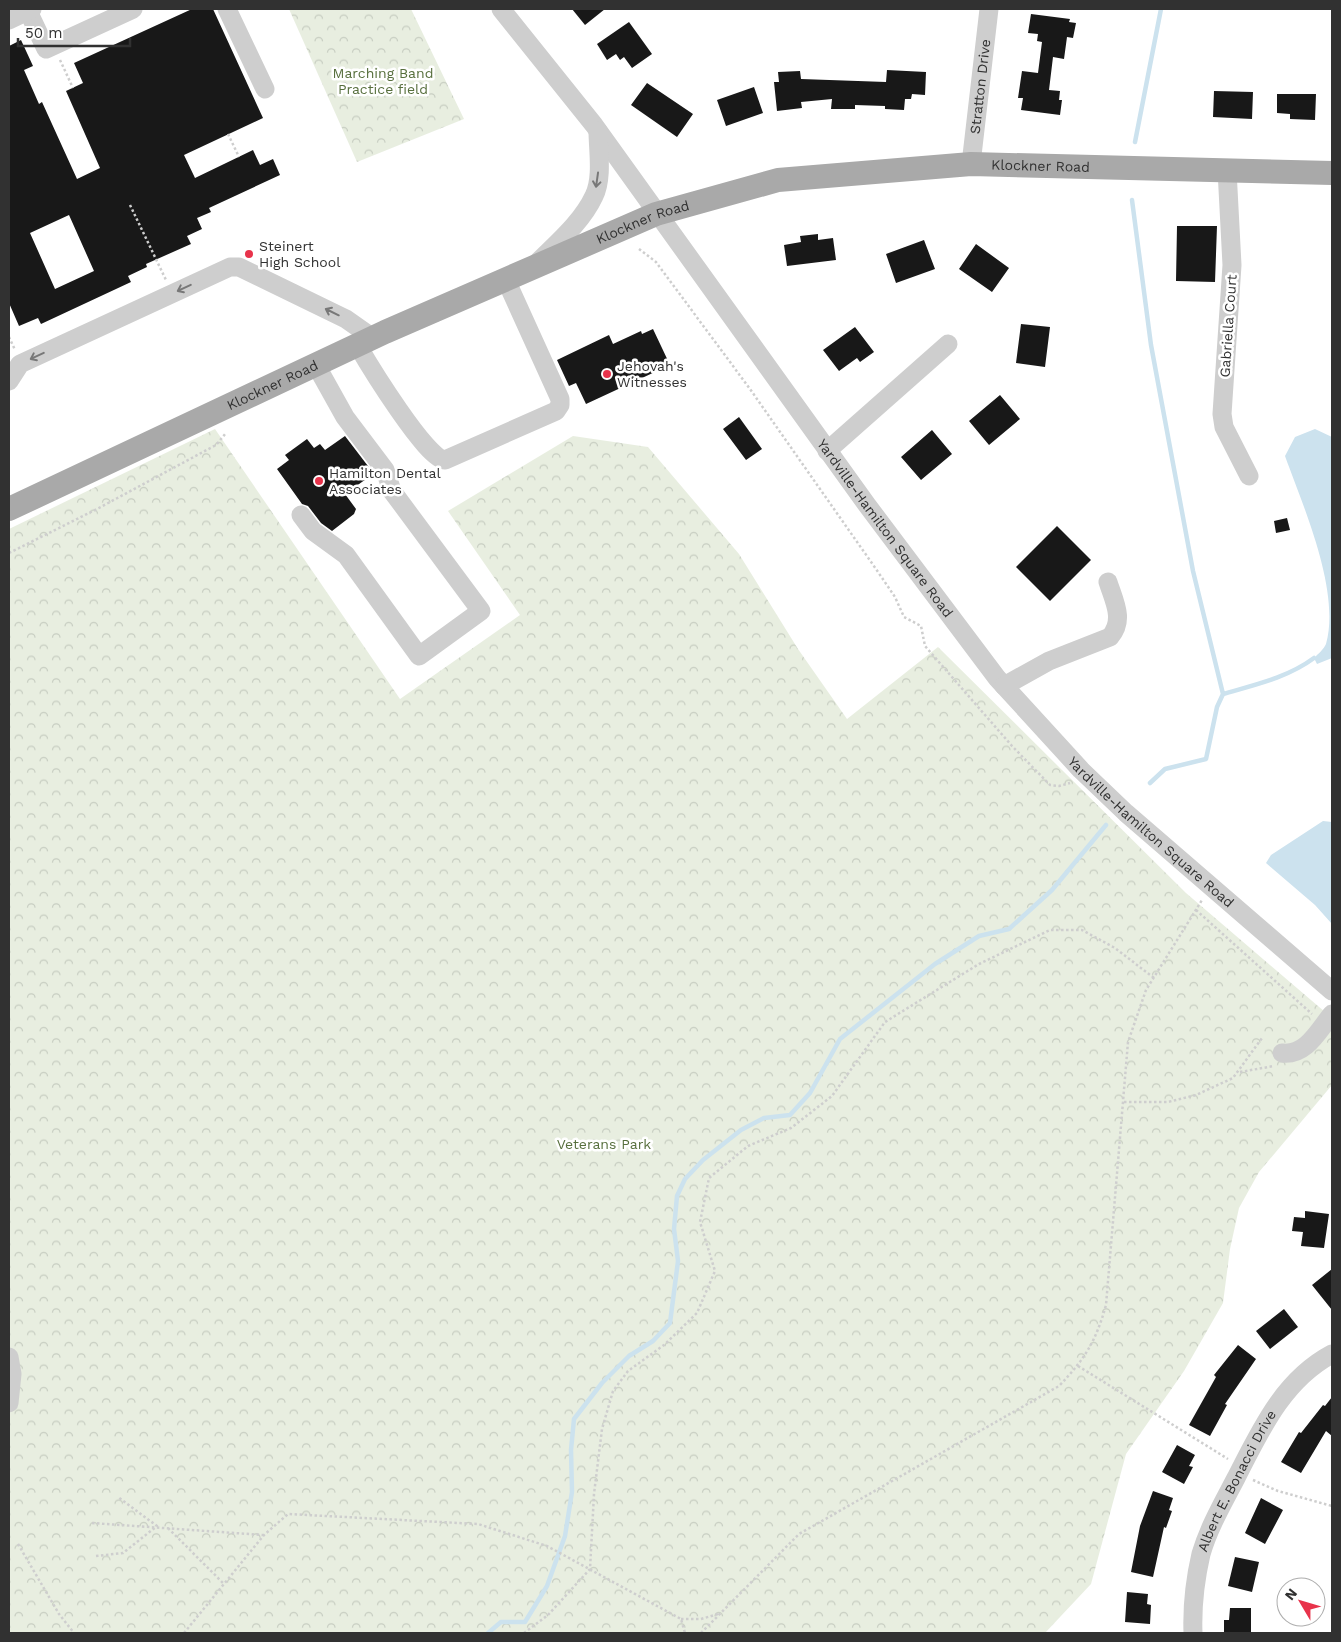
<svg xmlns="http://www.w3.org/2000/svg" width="1341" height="1642" font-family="'Work Sans',sans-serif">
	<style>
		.park { fill: url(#park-crowns) }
		.water { fill: #cce2ee }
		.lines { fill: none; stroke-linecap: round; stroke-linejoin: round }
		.stream { stroke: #cce2ee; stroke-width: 4.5 }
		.building { fill: #181818; fill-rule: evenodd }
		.path { stroke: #cecece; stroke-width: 2.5; stroke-dasharray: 2.5 2.5; stroke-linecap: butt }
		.minor { stroke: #cecece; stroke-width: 19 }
		.major { stroke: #a9a9a9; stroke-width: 24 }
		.oneway { stroke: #787878 }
		.poi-dot { fill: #e8334b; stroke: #fff; stroke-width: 2 }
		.labels { text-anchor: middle; stroke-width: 5; stroke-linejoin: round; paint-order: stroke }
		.park-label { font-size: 14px; fill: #576f3d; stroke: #fff }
		.street-label { font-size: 14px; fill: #313131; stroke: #fff }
		.poi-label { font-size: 14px; fill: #313131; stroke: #fff; text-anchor: start }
	</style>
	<defs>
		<pattern id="park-crowns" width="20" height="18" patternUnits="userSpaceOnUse" patternTransform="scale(1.25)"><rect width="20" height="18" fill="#e8eee0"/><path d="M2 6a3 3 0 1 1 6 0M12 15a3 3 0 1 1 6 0" fill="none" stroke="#c7cdc1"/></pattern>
	</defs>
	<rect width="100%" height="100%" fill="#fff"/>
	<path class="park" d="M289 9H411L464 119 357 162Z
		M215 429 400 699 520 615 448 511 573 436 648 447 739 554 798 649 847 719 938 647 1186 893 1332 1018V1085L1259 1172 1239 1208 1230 1249 1223 1303 1184 1371 1126 1454 1091 1584 1045 1633H9V529Z"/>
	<path class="water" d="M1315 429 1332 437V658L1317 664 1314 658C1318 654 1324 649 1326 644 1341 591 1303 506 1285 456L1295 437Z
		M1323 821 1332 822V924L1315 905 1266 863 1271 855Z"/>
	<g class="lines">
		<path class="stream" d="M1135 142 1161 9
			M1132 200 1151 345 1193 571 1223 694
			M1150 783 1165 769 1206 759 1217 707 1223 694C1254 685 1287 678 1314 658
			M488 1633 501 1622H525L547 1586 565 1536 572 1492 571 1450 574 1419 602 1383 629 1356 653 1341 670 1323 678 1261 674 1229 677 1196 685 1179 703 1160 741 1130 764 1118 790 1115 810 1093 840 1039 935 964 979 936 1009 929 1052 890 1106 825"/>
	</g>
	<path class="building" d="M192 9H213L263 118 184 155 195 178 253 150 260 165 273 159 280 175 209 208 211 212 197 218 202 229 187 236 191 244 146 264 147 267 128 276 131 282 41 324 38 318 19 326 9 303V46L21 40 33 66 24 70 39 104 42 102 77 179 100 168 66 91 83 83 74 63ZM69 215 94 271 55 289 30 233Z
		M572 9H605L585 25Z
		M1031 14 1070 19 1069 22 1076 23 1073 38 1067 37 1064 59 1053 57 1049 90 1060 91 1059 100H1062L1060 115 1021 110 1023 98H1018L1022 71 1038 73 1042 42 1037 41 1038 34 1028 33Z
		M629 22 652 54 632 68 624 57 620 60 616 54 607 60 597 44Z
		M887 70 926 72 925 95 912 94 911 99H905L904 110 885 109V106L855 105V109H831L832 99 801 102 802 108 777 111 774 82H779L778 72 800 71 801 79 886 82Z
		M647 83 693 114 677 137 631 105Z
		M754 87 763 113 726 126 717 100Z
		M1214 91 1253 92 1252 119 1213 117Z
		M1277 94H1316L1315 120 1290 119V114L1277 113Z
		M1177 226H1217L1215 282 1176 281Z
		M818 234V240L833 238 836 260 787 266 784 245 801 242 800 236Z
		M924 240 935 269 896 283 886 254Z
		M976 244 1009 268 992 292 959 269Z
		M1021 324 1050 327 1045 367 1016 363Z
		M855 327 874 352 860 362 857 358 839 371 823 350Z
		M653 329 670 365 586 404 576 383 569 386 557 360 609 335 613 344 641 331 642 334Z
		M1000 395 1020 419 989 445 969 421Z
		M739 417 762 449 746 460 723 429Z
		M932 430 952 454 921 480 901 457Z
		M345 436 371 470 366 473 369 477 345 494 356 509 354 514 332 531 321 523 308 506 302 504 277 469 289 460 285 455 307 439 314 448 320 444 325 450Z
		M1287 518 1290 530 1276 533 1274 521Z
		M1057 526 1091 560 1050 601 1016 567Z
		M1305 1211 1329 1214 1324 1248 1301 1246 1303 1232 1292 1231 1294 1217 1305 1218Z
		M1332 1269V1310L1312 1285Z
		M1284 1309 1298 1327 1270 1349 1256 1331Z
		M1238 1345 1256 1359 1225 1404 1227 1405 1210 1436 1189 1425 1216 1377 1214 1375Z
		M1332 1397V1436L1326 1431 1301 1473 1281 1462 1299 1432 1301 1433 1323 1405 1325 1406Z
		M1177 1445 1195 1455 1189 1466 1193 1467 1184 1484 1162 1472Z
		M1153 1491 1173 1498 1169 1510 1172 1511 1166 1528 1164 1527 1153 1577 1131 1572 1140 1526Z
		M1261 1498 1283 1510 1265 1544 1245 1533Z
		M1235 1557 1259 1562 1252 1592 1228 1586Z
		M1127 1592 1148 1594 1147 1604 1151 1605 1150 1624 1125 1622Z
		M1230 1608H1251V1633H1224V1620H1229Z"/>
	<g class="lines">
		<path class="path" d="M60 60 73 88
			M228 134 239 157
			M130 205 166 280
			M639 249 656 262 750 389 876 569 895 597 904 617 921 626 925 646 1012 746 1050 785 1059 786 1070 783
			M9 337 15 350
			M9 553 97 509 216 445 226 433
			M1196 910 1312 1014
			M1240 1072 1274 1066
			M1124 1102H1168L1196 1095 1233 1078 1262 1038
			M1078 1366 1228 1459
			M1253 1480 1278 1491 1332 1506
			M92 1523 263 1535
			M168 1528 224 1584
			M18 1544 59 1614 74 1633
			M96 1556 123 1553 157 1526 118 1497
			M681 1619H701L718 1614
			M184 1633 264 1535 288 1514 478 1524 547 1546 681 1619 685 1633
			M524 1633 548 1615 590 1569 594 1494 602 1429 613 1391 628 1371 664 1345 697 1313 715 1271 700 1222 709 1178 748 1146 791 1128 832 1096 885 1022 979 964 1050 930H1082L1115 948 1154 978
			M701 1633 799 1534 1059 1386C1085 1359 1096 1341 1106 1305L1128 1042 1146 990 1202 900"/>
		<g class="minor">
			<path d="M227 9 265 89"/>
			<path id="s1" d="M501 9 594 125 867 505 997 678 1081 770 1126 813 1332 991"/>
			<path d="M28 11 46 49 133 9"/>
			<path d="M9 20 32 9"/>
			<path id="s2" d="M971 164 989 9"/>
			<path d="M1227 170 1232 265 1222 414 1224 427 1249 476"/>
			<path d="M537 263C557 243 582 222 594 196 603 178 598 150 598 131"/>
			<path d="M358 346C369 365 427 460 445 460L556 411 560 405V399L506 280"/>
			<path d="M9 381 20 364 230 267H239L346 319 373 338"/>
			<path d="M827 451 948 344"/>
			<path d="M301 515 313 531 346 555 419 656 481 611 392 491 385 470 345 417 316 365"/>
			<path d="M1004 686 1049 661 1110 637C1125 620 1114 601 1108 582"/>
			<path d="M1282 1053C1306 1056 1318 1031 1332 1014"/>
			<path d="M9 1357 12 1374 9 1403"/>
			<path id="s3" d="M1193 1633C1192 1606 1195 1580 1201 1554 1209 1527 1223 1503 1236 1478 1260 1431 1283 1380 1332 1354"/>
		</g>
		<path class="major" id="s4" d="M9 509 385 332 656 214 778 180 971 164 1332 173"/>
	</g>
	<defs><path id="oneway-shaft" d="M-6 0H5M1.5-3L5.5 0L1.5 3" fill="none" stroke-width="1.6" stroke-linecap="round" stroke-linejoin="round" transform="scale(1.25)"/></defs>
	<g class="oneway">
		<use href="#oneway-shaft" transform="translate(597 180) rotate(98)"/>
		<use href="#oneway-shaft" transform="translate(184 288) rotate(155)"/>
		<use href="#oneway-shaft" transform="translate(332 312) rotate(-154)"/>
		<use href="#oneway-shaft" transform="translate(37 356) rotate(155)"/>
	</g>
	<g class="poi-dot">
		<circle cx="249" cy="254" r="5"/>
		<circle cx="607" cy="374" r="5"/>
		<circle cx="319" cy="481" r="5"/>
	</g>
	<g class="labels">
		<g class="park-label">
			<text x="383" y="78">Marching Band<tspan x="383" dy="16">Practice field</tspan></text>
			<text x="604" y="1149">Veterans Park</text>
		</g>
		<g class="street-label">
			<text dy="5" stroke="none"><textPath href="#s2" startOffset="78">Stratton Drive</textPath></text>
			<text dy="5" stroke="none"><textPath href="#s4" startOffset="1101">Klockner Road</textPath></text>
			<text dy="5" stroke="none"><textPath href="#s4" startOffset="696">Klockner Road</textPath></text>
			<text transform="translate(1228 326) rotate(-86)" y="5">Gabriella Court</text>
			<text dy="5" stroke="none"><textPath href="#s4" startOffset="291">Klockner Road</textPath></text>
			<text dy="5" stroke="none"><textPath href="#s1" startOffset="646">Yardville-Hamilton Square Road</textPath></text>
			<text dy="5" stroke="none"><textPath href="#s1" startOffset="1051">Yardville-Hamilton Square Road</textPath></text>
			<text dy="5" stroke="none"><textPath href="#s3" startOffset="161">Albert E. Bonacci Drive</textPath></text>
		</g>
		<g class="poi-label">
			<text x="259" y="251">Steinert<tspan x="259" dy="16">High School</tspan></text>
			<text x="617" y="371">Jehovah's<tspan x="617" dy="16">Witnesses</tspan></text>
			<text x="329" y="478">Hamilton Dental<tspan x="329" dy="16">Associates</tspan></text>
		</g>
	</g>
	<rect width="1341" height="1642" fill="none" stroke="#313131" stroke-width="20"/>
	<g transform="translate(1301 1602) rotate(308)"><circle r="24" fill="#ffffff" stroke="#adadad"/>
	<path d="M0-4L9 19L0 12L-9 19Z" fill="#e8334b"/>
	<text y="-8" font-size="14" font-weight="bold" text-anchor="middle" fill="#313131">N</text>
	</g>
	<path d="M18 38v8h112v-8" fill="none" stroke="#313131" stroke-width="2.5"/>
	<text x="25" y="38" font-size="15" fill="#313131" stroke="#ffffff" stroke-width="4" paint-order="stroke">50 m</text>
</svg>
